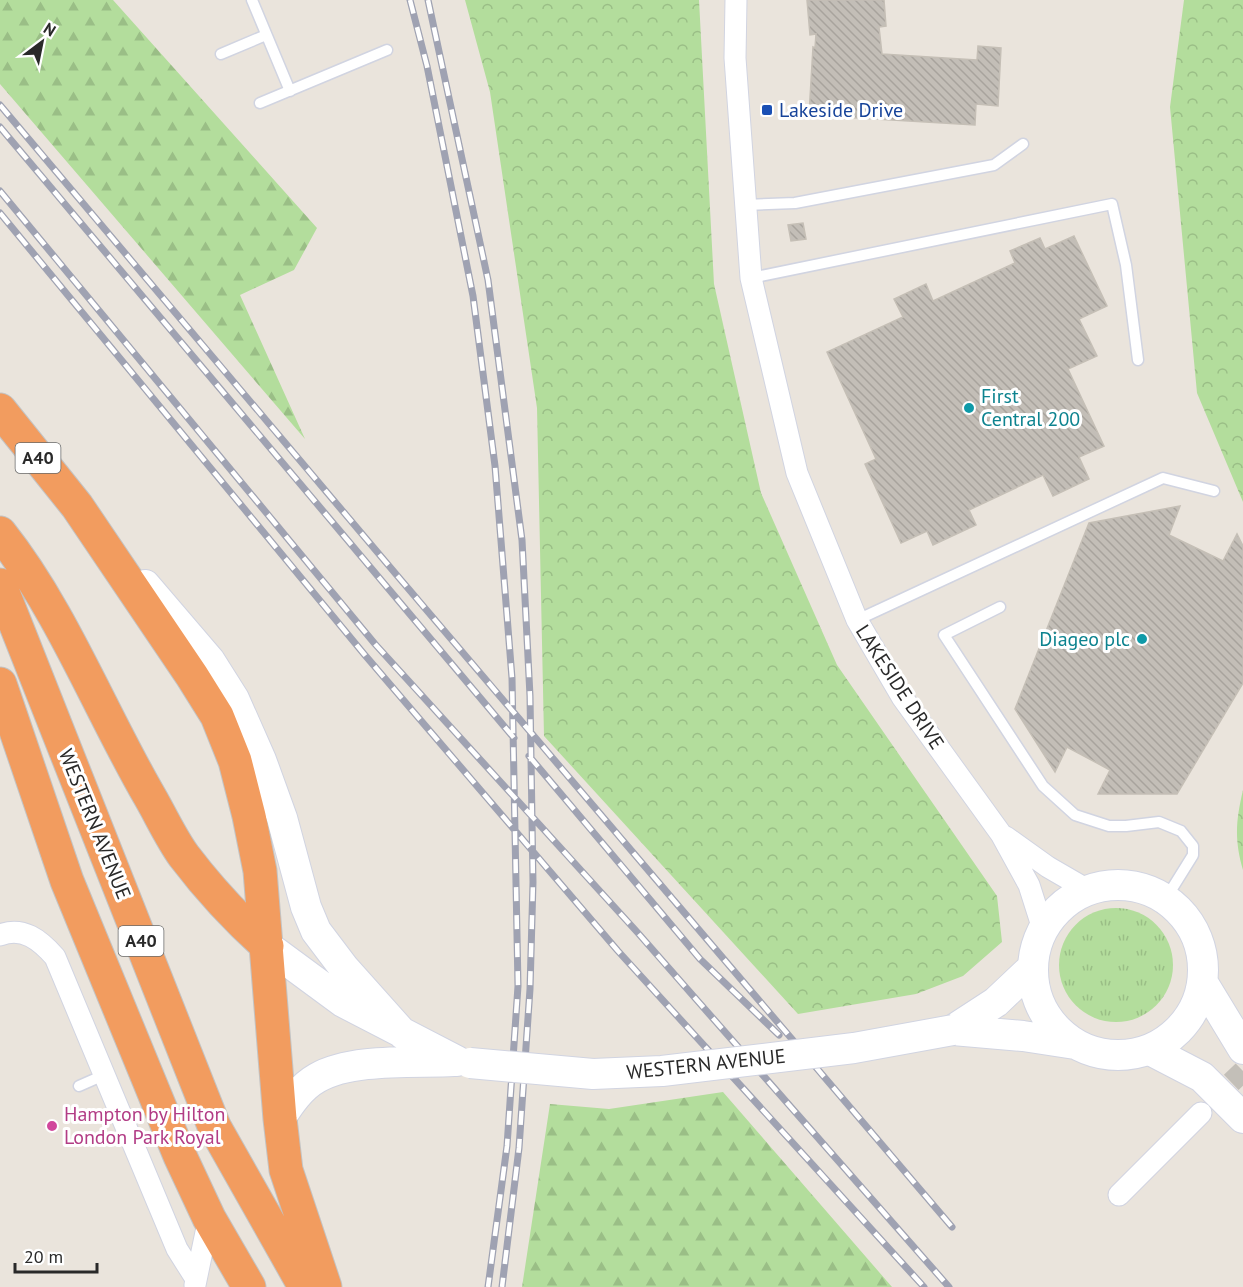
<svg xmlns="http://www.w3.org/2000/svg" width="1243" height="1287" font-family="'PT Sans',sans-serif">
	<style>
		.grass { fill: url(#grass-tufts) }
		.forest { fill: url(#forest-firs) }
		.park { fill: url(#park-crowns) }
		.building { fill: url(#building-back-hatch); stroke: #c5bfb6; stroke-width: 1.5 }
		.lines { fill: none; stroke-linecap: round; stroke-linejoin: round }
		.street-tunnel { stroke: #c3bfb8; stroke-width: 21; stroke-dasharray: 21 10; stroke-linecap: butt }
		.lane-casing { stroke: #d1d4e1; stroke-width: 13 }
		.street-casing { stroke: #d1d4e1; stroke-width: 23 }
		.secondary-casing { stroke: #d1d4e1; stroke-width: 32 }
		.highway-casing { stroke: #c3c3c3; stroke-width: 35 }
		.lane { stroke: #fff; stroke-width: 10 }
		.street { stroke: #fff; stroke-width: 21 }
		.secondary { stroke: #fff; stroke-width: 30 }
		.highway { stroke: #f29c5f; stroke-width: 33 }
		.rail-casing { stroke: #9fa2b2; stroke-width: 7 }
		.rail { stroke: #fff; stroke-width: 4.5; stroke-dasharray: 14; stroke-linecap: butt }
		.secondary-bridge-casing { stroke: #d1d4e1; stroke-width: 32; stroke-linecap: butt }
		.secondary-bridge { stroke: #fff; stroke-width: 30 }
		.transit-dot { fill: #1a4fb4; stroke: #fff; stroke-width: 2 }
		.culture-dot { fill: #0f9aa8; stroke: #fff; stroke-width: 2 }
		.hotel-dot { fill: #d1479c; stroke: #fff; stroke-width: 2 }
		.labels { text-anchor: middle; stroke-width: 6; stroke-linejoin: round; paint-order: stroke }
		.shield { fill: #fff; stroke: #696969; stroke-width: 1.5 }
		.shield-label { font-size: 18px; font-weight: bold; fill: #292929 }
		.transit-label { font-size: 20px; fill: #164399; stroke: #fff; text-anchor: start }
		.culture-label { font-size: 20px; fill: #0d838f; stroke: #fff; text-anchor: start }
		.street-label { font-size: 20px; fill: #292929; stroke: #fff }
		.hotel-label { font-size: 20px; fill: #b23c85; stroke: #fff; text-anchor: start }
	</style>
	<defs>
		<pattern id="grass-tufts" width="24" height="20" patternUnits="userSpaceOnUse" patternTransform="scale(1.5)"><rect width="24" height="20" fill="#b3dd9c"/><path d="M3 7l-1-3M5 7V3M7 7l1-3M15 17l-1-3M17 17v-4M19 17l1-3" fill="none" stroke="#9abe86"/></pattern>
		<pattern id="forest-firs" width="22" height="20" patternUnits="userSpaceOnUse" patternTransform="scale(1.5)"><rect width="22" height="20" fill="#b3dd9c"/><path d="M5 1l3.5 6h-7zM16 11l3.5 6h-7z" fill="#9abe86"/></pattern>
		<pattern id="park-crowns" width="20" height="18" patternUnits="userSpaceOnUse" patternTransform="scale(1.5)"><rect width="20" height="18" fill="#b3dd9c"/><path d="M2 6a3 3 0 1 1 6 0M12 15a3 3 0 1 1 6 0" fill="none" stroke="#9abe86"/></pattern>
		<pattern id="building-back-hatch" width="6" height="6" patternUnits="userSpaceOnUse" patternTransform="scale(1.5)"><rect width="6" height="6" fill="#c3beb7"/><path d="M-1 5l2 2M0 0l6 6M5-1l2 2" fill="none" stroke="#a8a39d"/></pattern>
	</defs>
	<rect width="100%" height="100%" fill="#eae4dc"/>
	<path class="grass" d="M1059 965a57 57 0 1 1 114 0a57 57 0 1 1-114 0Z"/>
	<path class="forest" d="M0 0H113L317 228 294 270 240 295 305 439 0 84Z
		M723 1092 892 1287H522L550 1104 609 1109Z"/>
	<path class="park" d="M465 0H699L714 284 761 493 837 665 997 896 1002 942 963 976 916 994 798 1014 544 736 537 408 490 92Z
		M1184 0H1243V502L1197 393 1170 107Z
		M1243 790V870C1234 839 1236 820 1243 790Z"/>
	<path class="building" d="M807 0H884L886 26 879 27 882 54 977 60 978 46 1001 48 998 106 976 104 975 125 809 115 813 47 815 48 816 34 810 35Z
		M803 223 806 239 791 241 788 225Z
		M1074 236 1107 306 1079 319 1097 356 1068 369 1104 446 1079 457 1089 479 1053 496 1043 475 969 510 976 525 933 545 927 531 901 543 865 464 876 459 827 352 903 317 894 299 926 284 933 301 1015 263 1010 251 1040 238 1045 249Z
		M1180 506 1169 535 1223 561 1237 534 1243 546V683L1177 794H1098L1110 770 1067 747 1055 772 1015 709 1089 523Z"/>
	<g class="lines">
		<path class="street-tunnel" d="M1209 1104 1243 1071"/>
		<defs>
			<path id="lane" d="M252 0 290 91
				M221 54 266 35
				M260 103 387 50
				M745 205 795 203 994 165 1023 144
				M751 278 1112 204 1126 265 1138 360
				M1000 607 944 635 1043 786 1075 815 1109 826H1126L1159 822 1181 831 1193 846V855L1165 900
				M857 620 1163 478 1214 491
				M79 1086 104 1075"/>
			<path id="street" d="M736 0 735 58 751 278 797 473 857 620 902 697 1001 834 1029 885 1043 929
				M1006 837 1048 867 1086 889
				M0 935C23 926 40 940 55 957L177 1249 196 1279
				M1119 1195 1201 1113
				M195 1285 209 1218"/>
			<path id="secondary" d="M145 585 210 661 234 699 261 760 282 818 306 907 316 931 344 968 403 1034
				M1033 970a85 85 0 1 1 170 0a85 85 0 1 1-170 0Z
				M267 946 343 1002 457 1061
				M1203 983 1243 1049
				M953 1030 1023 1036 1075 1044
				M953 1030 996 1002 1033 967
				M1150 1050 1202 1077 1243 1118
				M280 1119C290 1103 301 1087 317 1078 351 1058 414 1063 454 1061"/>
			<path id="highway" d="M0 410 77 506 192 676 217 716 235 761 249 816 260 871 280 1119 286 1170 325 1287
				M0 533C62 611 100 711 150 797 161 816 171 838 184 856 209 889 237 919 267 946
				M0 585 214 1126 305 1287
				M0 684 67 881 180 1156 209 1218 249 1287"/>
		</defs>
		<use href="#lane" class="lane-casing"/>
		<use href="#street" class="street-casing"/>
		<use href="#secondary" class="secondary-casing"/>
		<use href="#highway" class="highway-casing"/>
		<use href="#lane" class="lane"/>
		<use href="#street" class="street"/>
		<use href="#secondary" class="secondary"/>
		<use href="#highway" class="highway"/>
		<defs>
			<path id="rail" d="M410 0 427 66 473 296 495 466 512 678 518 986 507 1146 488 1287
				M428 0 488 280 522 540 530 696 533 882 530 989 519 1148 502 1287
				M0 105 395 573 952 1227
				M0 127 514 738
				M0 191 375 644 638 933 949 1287
				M0 213 364 654 618 951 924 1287
				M529 756 700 959 779 1035"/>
		</defs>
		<use href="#rail" class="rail-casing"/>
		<use href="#rail" class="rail"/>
		<defs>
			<path id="secondary-bridge" d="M470 1063 593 1074 662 1071 854 1048 953 1030"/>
		</defs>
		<use href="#secondary-bridge" class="secondary-bridge-casing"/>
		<use href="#secondary-bridge" class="secondary-bridge"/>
	</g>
	<rect class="transit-dot" x="761" y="104" width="12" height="12" rx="3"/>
	<g class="culture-dot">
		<circle cx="969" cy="408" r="6"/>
		<circle cx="1142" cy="639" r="6"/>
	</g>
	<circle class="hotel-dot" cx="52" cy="1126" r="6"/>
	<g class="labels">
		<g class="shield">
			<rect x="15.5" y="443" width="45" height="30" rx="4.5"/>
			<rect x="118.5" y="926" width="45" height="30" rx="4.5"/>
		</g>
		<g class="shield-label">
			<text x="38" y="464">A40</text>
			<text x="141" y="947">A40</text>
		</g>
		<g class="transit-label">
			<text x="779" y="117">Lakeside Drive</text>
		</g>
		<g class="culture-label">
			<text x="981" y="403">First<tspan x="981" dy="23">Central 200</tspan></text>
			<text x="1130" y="646" text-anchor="end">Diageo plc</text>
		</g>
		<g class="street-label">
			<text transform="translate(900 687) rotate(57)" y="7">LAKESIDE DRIVE</text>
			<text transform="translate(95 824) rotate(68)" y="7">WESTERN AVENUE</text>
			<text transform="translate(706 1064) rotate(-6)" y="7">WESTERN AVENUE</text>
		</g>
		<g class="hotel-label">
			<text x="64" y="1121">Hampton by Hilton<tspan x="64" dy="23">London Park Royal</tspan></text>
		</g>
	</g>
	<g transform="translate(42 42) rotate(32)" stroke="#ffffff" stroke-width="4.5" paint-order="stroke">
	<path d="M0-4.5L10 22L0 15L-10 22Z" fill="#292929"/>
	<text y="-9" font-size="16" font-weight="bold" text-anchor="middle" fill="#292929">N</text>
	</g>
	<path d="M15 1263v9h82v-9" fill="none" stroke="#292929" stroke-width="3"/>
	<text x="24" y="1263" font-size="18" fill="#292929" stroke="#ffffff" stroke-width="4.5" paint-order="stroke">20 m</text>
</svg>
